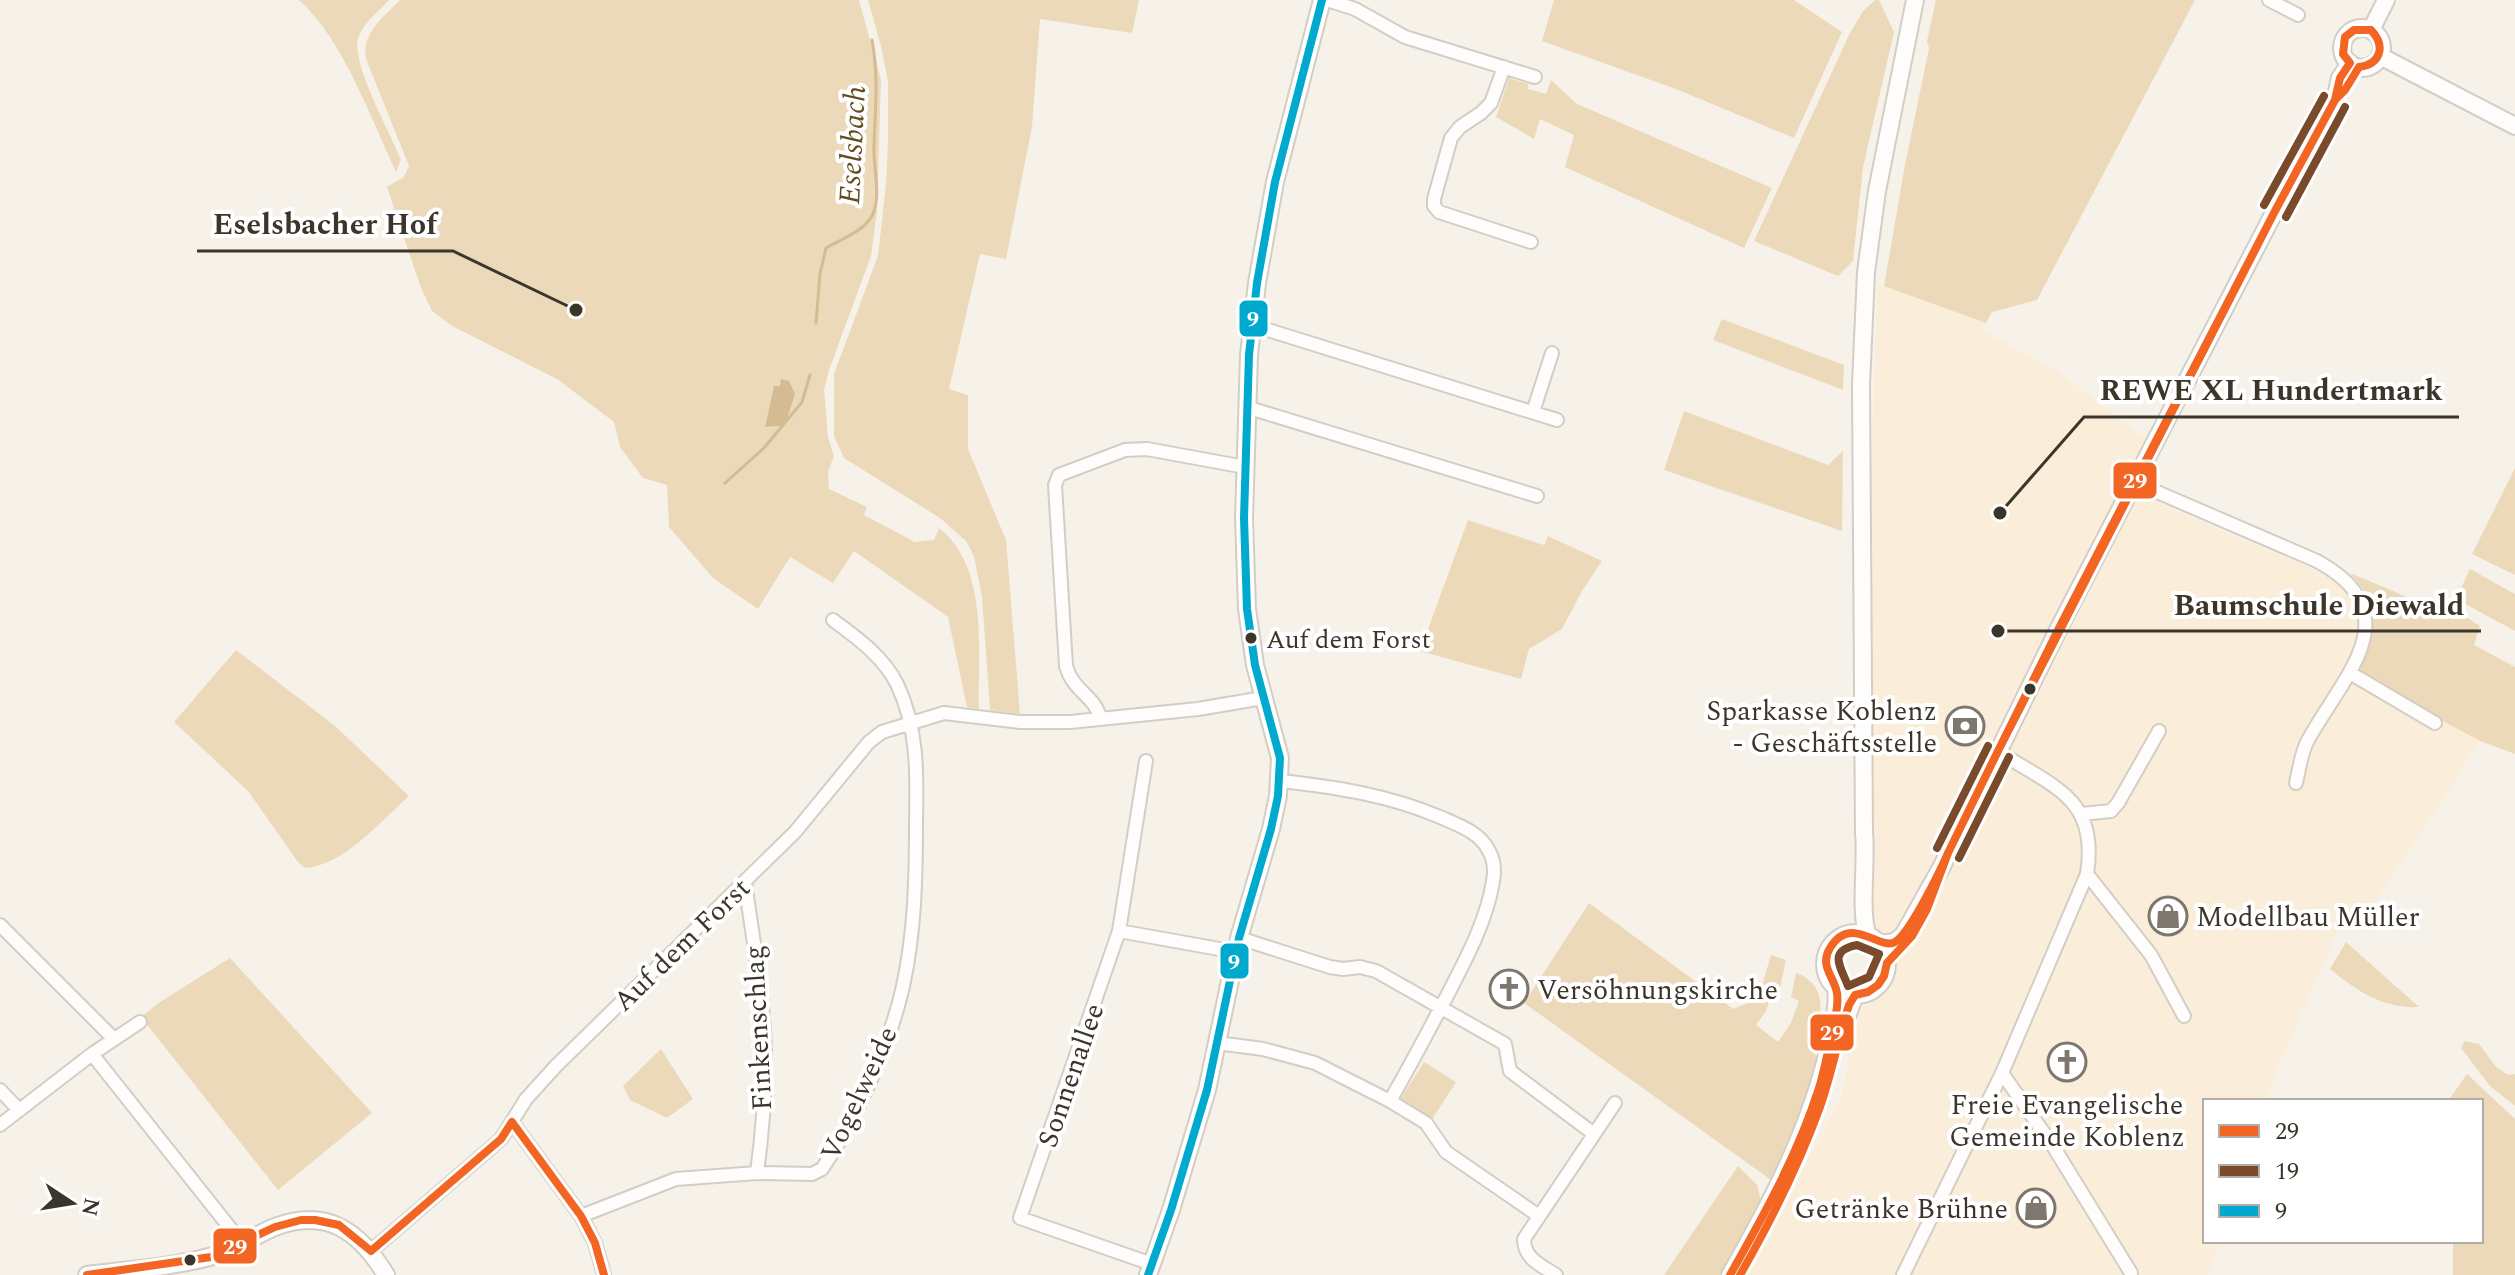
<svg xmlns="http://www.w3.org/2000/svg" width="2515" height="1275" font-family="Spectral,serif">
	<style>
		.built { fill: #faeedb }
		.green { fill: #ecd9b9; fill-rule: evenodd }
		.water { fill: #d5bb92 }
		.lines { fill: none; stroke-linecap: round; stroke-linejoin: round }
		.stream { stroke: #d5bb92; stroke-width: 3 }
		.street-casing { stroke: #d3cec5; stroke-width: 16 }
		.secondary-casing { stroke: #d3cec5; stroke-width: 20 }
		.street { stroke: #fefdfc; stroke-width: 12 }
		.secondary { stroke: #fefdfc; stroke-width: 16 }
		.bus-1-casing { stroke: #fff; stroke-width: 14 }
		.bus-2-casing { stroke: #fff; stroke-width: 14 }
		.bus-3-casing { stroke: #fff; stroke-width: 14 }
		.bus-1 { stroke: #f26522; stroke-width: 8 }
		.bus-2 { stroke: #7a4b2a; stroke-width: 8 }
		.bus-3 { stroke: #00a9ce; stroke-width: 8 }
		.bus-dot { fill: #3b352a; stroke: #fff; stroke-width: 3 }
		.labels { text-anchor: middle; stroke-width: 8; stroke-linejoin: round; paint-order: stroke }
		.bus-label { font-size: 26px; fill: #3b352a; stroke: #fff; text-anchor: start }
		.poi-label { font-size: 28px; fill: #3b352a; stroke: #fff; text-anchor: end }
		.street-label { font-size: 28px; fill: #3b352a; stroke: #fff }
		.water-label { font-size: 30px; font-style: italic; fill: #634a1f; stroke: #fff }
		.leader { fill: none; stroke: #3b352a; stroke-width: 3 }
		.callout-dot { fill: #3b352a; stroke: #fff; stroke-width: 3 }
		.callout-label { font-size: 30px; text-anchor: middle; font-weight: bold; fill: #3b352a; stroke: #fff; stroke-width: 8; stroke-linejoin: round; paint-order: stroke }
		.line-badge { stroke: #fff; stroke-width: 3 }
		.badge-label { font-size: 22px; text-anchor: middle; font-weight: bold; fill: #fff }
	</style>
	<rect width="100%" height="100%" fill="#f7f2e9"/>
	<path class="built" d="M1877 283 1986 323 1983 331 2056 370 2146 438 2123 485 2182 513 2334 578 2351 595 2358 615 2359 636 2347 668 2480 741 2396 872 2353 932 2341 924 2282 1058 2266 1101H2205V1241H2220L2208 1275H1747L1841 1097 1860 1008 1872 1003 1893 978 1889 948 1869 928 1867 805 1870 517Z"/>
	<path class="green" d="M299 0H389C379 11 362 24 358 39 351 63 391 134 401 160L396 172C371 119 343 39 299 0Z
		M400 0H859L881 80 877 212 871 256 829 370 824 390 828 437 834 456 828 472 829 489 867 507 864 515 915 542 934 540 939 528C990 568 977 652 979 709L967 707 948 617 854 551 833 583 790 557 758 609 713 578 669 527 667 485 643 478 620 447 614 422 557 379 452 326 432 311 421 288 387 187 404 177 409 166 366 59C362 32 383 18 400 0ZM790 385 795 394 782 426 765 427 774 387Z
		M868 0H1139L1132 33 1040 19 1032 127 1006 259 980 254 949 389 968 395V449L1006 540 1020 714 990 710 982 597 974 556 966 541 940 518 844 458 834 436V374L878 256 886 184 888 142V82L881 46Z
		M1554 0H1794L1842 32 1794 138 1676 89 1542 41Z
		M1875 0H1879L1894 32 1863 167 1853 261 1838 276 1754 241 1849 35 1863 11Z
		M1936 0H2195L2037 300 1992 312 1986 323 1884 286 1905 165 1929 48 1927 41Z
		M1509 78 1528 84V89L1546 94 1551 80 1577 104 1772 188 1744 248 1565 167 1574 135 1540 119 1534 139 1496 117Z
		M1722 319 1844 365 1843 390 1713 340Z
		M1684 411 1828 465 1843 451 1842 531 1664 470Z
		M2515 468V575L2472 554Z
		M1468 520 1544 545 1548 536 1602 561 1582 591 1562 629 1529 649 1521 679 1420 651Z
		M2470 569 2515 594V631L2456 599Z
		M2350 573 2450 615 2452 608 2480 626 2474 645 2515 667V754L2480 741 2360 676 2358 671C2371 649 2376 619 2366 594 2363 587 2355 580 2350 573Z
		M236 650 335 726 409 796C381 821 343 866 305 868L298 862 248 791 174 722Z
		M1589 903 1733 1009 1758 999 1771 955 1786 960 1779 993 1772 991 1766 1011 1756 1025 1778 1042 1791 1023 1799 1001 1791 997 1796 973C1833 986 1819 1024 1813 1053L1818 1057 1805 1101 1771 1180 1524 1003Z
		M2346 942 2419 1007C2383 1009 2357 991 2330 969Z
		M230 958 372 1113 278 1190 141 1017 160 1002Z
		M2465 1041 2479 1044 2496 1067 2508 1075 2515 1074V1106L2490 1086 2461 1048Z
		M661 1049 693 1099 667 1118 630 1100 623 1086Z
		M1424 1062 1456 1082 1431 1121 1399 1101Z
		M2467 1074 2515 1119V1275H2453V1241H2481V1101H2448Z
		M1738 1166 1757 1185 1761 1200 1720 1275H1664Z"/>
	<path class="water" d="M781 379 789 381 795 394 787 419 782 426 765 427 774 386H780Z"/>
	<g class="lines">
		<path class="stream" d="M816 323 820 274 826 248C840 240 864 231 872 216 882 195 873 169 874 147 875 111 879 77 872 40
			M725 483 764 448 802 402 810 375"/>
		<defs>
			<path id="street" d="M1327 0 1355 9 1405 37 1535 77
				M2269 0 2298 15
				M1504 67 1491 103 1481 113 1460 127 1451 138 1434 199V206L1439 212 1531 242
				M1252 325 1557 420
				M1246 407 1537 496
				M1533 412 1552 353
				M2134 482 2317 561C2414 614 2341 678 2307 742 2301 754 2299 770 2296 783
				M2350 673 2435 723
				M1100 719C1097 697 1073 692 1066 666L1055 485 1059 475 1125 450 1147 449 1245 467
				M1146 761 1119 931 1236 952
				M1280 781C1336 787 1388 795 1440 817 1458 825 1480 832 1489 851 1494 860 1495 871 1493 881 1487 920 1466 959 1448 994 1429 1030 1410 1066 1390 1101
				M2082 814 2111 811 2118 803 2159 731
				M2087 874 2151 955 2184 1016
				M745 882C753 941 765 1002 765 1061 765 1099 762 1136 757 1173
				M0 925 114 1039
				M1119 931 1020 1218 1152 1264
				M1239 938 1330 967 1343 969 1360 967 1376 971 1505 1044 1510 1071 1594 1134
				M1217 1043 1263 1049 1315 1063 1390 1101 1426 1123 1446 1152 1539 1216
				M92 1054 242 1243
				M2002 1073 2053 1146 2131 1273
				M0 1090 18 1109
				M512 1122 581 1216 595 1243 604 1275
				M0 1125 92 1054 140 1022
				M581 1216 676 1179 757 1173 812 1174 822 1169C856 1119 890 1045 903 986 915 932 916 876 916 821 917 773 918 728 897 684 883 656 857 638 833 620
				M371 1251 501 1139 526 1099 556 1066 795 832 869 742 882 732 944 713 1020 722H1070L1198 709 1263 698
				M1556 1275C1541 1265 1524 1259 1524 1239L1615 1103
				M1903 1275 2002 1073 2087 874C2099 796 2051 787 1998 751"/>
			<path id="secondary" d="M2342 48a20 20 0 1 1 40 0a20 20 0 1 1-40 0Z
				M2371 30 2386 0
				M2380 56 2515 126
				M1825 964a31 31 0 1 1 62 0a31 31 0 1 1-62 0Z
				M1868 935C1859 916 1867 859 1864 833L1861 385 1866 272 1877 191 1915 0
				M1880 944 1895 942 1904 934 1942 866 2059 628 2154 444 2275 211 2335 100 2340 78 2350 63
				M1843 1027 1855 995
				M87 1275C125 1270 173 1267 209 1257 232 1251 253 1236 275 1227 327 1207 360 1232 386 1275
				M1148 1275 1171 1210 1207 1090 1239 938 1271 829 1278 796 1280 758 1255 665 1247 609 1244 518 1249 355 1257 283 1275 182 1322 0
				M1730 1275C1772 1202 1812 1125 1830 1042 1834 1023 1838 1006 1836 987"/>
		</defs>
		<use href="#street" class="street-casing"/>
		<use href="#secondary" class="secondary-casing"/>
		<use href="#street" class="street"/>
		<use href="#secondary" class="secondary"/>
		<defs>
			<path id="bus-1" d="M2354 30H2371C2386 46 2381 64 2359 67L2345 90 2335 100 2340 78 2350 63 2343 54 2345 37Z
				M2275 211 2335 100
				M1998 751 2059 628 2275 211
				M1998 751 2275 211
				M1948 853 1998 751
				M1948 853 1998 751
				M512 1122 581 1216 595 1243 604 1275
				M371 1251 501 1139 512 1122
				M87 1275 211 1257 275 1227 301 1220H315L339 1225 371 1251
				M1730 1275C1764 1215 1798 1154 1819 1088 1825 1069 1828 1049 1833 1029 1835 1018 1839 1005 1837 993 1834 976 1819 966 1830 948 1851 913 1879 951 1895 942 1910 933 1940 871 1948 853
				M1740 1275C1771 1221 1799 1165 1820 1107 1832 1073 1838 1039 1849 1005L1855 995 1868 992 1878 985 1884 976 1887 963 1912 936 1927 909 1948 853"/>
			<path id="bus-2" d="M2264 205 2324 96
				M2286 217 2345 107
				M1937 848 1988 746
				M1959 858 2009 757
				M1857 945 1879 954 1869 977 1848 986C1841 967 1827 951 1857 945Z"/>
			<path id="bus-3" d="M1148 1275 1171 1210 1207 1090 1239 938 1271 829 1278 796 1280 758 1255 665 1247 609 1244 518 1249 355 1257 283 1275 182 1322 0"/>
		</defs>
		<use href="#bus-1" class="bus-1-casing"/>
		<use href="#bus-2" class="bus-2-casing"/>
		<use href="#bus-3" class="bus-3-casing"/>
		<use href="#bus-1" class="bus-1"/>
		<use href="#bus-2" class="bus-2"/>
		<use href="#bus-3" class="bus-3"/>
	</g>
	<defs>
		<symbol id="bank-ring" viewBox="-11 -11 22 22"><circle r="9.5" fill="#fff" stroke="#7d776d" stroke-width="1.5"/><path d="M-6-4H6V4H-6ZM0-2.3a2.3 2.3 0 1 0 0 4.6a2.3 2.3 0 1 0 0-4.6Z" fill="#7d776d"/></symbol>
		<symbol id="shop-ring" viewBox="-11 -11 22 22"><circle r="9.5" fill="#fff" stroke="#7d776d" stroke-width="1.5"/><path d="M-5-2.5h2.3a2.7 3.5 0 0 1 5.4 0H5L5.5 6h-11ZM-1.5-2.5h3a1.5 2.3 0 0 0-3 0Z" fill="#7d776d"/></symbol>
		<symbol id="church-ring" viewBox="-11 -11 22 22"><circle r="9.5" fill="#fff" stroke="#7d776d" stroke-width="1.5"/><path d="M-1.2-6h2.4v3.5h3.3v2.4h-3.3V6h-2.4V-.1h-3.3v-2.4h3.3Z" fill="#7d776d"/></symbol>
	</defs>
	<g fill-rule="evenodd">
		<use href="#bank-ring" x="1943" y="704" width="44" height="44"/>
		<use href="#shop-ring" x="2146" y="894" width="44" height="44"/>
		<use href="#church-ring" x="1487" y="967" width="44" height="44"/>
		<use href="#church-ring" x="2045" y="1040" width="44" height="44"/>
		<use href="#shop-ring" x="2014" y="1186" width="44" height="44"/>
	</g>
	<g class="bus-dot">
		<circle cx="1251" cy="638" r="7"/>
		<circle cx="2030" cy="689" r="7"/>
		<circle cx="190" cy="1260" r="7"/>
	</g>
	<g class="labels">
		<g class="bus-label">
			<text x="1266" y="648">Auf dem Forst</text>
		</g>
		<g class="poi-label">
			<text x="1937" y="720">Sparkasse Koblenz<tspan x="1937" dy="32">- Geschäftsstelle</tspan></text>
			<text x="2196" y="926" text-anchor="start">Modellbau Müller</text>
			<text x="1537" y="999" text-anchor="start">Versöhnungskirche</text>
			<text x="2067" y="1114" text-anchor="middle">Freie Evangelische<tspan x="2067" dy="32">Gemeinde Koblenz</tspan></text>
			<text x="2008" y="1218">Getränke Brühne</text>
		</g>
		<g class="street-label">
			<text transform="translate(681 944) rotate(-44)" y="10">Auf dem Forst</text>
			<text transform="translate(757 1028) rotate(-93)" y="10">Finkenschlag</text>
			<text transform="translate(1070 1075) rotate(-71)" y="10">Sonnenallee</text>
			<text transform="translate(858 1093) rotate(-65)" y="10">Vogelweide</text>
		</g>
		<g class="water-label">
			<text transform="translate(852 145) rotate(-87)" y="10">Eselsbach</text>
		</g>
	</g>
	<path class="leader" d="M576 310L453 251H197M2000 513L2084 417H2459M1998 631L2157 631H2481"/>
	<g class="callout-dot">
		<circle cx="576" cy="310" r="8"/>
		<circle cx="2000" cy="513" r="8"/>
		<circle cx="1998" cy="631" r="8"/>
	</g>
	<g class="callout-label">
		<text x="325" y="234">Eselsbacher Hof</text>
		<text x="2271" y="400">REWE XL Hundertmark</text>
		<text x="2319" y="615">Baumschule Diewald</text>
	</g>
	<g class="line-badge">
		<rect x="1238" y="299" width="31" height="39" rx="8" fill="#00a9ce"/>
		<rect x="2112" y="461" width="46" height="39" rx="8" fill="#f26522"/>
		<rect x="1219" y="942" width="31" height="38" rx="8" fill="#00a9ce"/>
		<rect x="1809" y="1013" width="46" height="39" rx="8" fill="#f26522"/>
		<rect x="212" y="1227" width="46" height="38" rx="8" fill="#f26522"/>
	</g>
	<g class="badge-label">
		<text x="1253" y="326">9</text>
		<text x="2135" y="488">29</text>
		<text x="1234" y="969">9</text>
		<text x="1832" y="1040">29</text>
		<text x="235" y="1254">29</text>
	</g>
	<rect x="2203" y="1099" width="280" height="144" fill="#ffffff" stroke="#b1aeaa" stroke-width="2"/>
	<rect x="2219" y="1125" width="40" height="12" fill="#f26522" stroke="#b1aeaa" stroke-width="2"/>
	<text x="2275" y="1139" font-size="24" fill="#3b352a">29</text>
	<rect x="2219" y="1165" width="40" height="12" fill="#7a4b2a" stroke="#b1aeaa" stroke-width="2"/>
	<text x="2275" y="1179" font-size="24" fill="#3b352a">19</text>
	<rect x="2219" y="1205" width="40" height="12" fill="#00a9ce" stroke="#b1aeaa" stroke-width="2"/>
	<text x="2275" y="1219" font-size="24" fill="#3b352a">9</text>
	<g transform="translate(72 1203) rotate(102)" stroke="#ffffff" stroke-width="6" paint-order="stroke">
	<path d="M0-6L14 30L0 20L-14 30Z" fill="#3b352a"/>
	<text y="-12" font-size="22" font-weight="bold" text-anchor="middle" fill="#3b352a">N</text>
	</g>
</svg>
